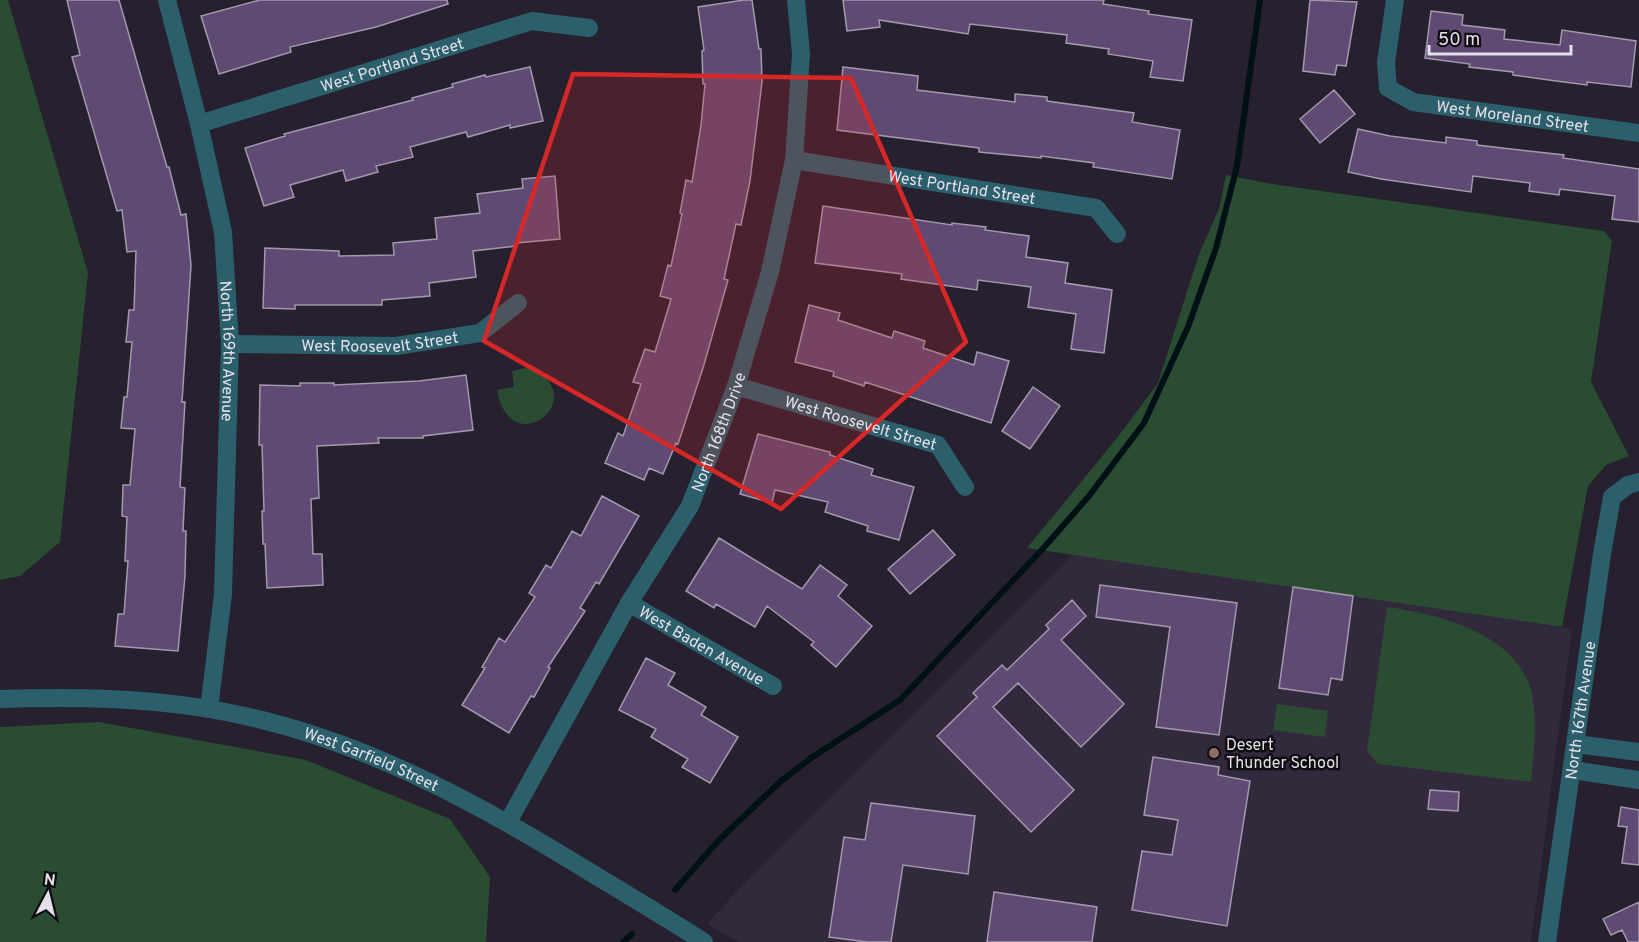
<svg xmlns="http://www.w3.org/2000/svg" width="1639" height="942" font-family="Overpass,sans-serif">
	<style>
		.built { fill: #33293d }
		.green { fill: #294c32 }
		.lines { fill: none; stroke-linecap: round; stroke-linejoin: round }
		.stream { stroke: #001116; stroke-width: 6 }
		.building { fill: #5f4a74; stroke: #a299ac; stroke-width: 1.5 }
		.minor { stroke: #2b5f6c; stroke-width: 18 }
		.marked { fill: #d62828; fill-opacity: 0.2; stroke: #d62828; stroke-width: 4.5; stroke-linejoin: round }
		.education-dot { fill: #8d6e63; stroke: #0f0c12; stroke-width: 2 }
		.labels { text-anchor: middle; stroke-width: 5; stroke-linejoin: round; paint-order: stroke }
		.street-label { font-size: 16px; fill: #e4e0ea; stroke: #0f0c12 }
		.poi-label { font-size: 16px; fill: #e4e0ea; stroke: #0f0c12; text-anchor: start }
	</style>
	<rect width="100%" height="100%" fill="#27202f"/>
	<path class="built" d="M1073 554 1572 629 1531 942H739L707 924 750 877Z"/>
	<path class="green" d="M0 0H8L88 273 60 542 20 576 0 580Z
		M1226 175 1272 184 1604 231 1612 241 1591 382 1629 456 1606 465 1588 486 1562 627 1027 548 1117 438 1158 383 1199 254 1219 209Z
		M526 368C536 369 543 373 549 382 572 415 508 453 497 390L514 387 512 371Z
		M1387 607C1438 614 1515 633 1531 690 1538 720 1534 752 1531 782L1378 764 1367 751Z
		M1277 704 1328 711 1325 737 1273 730Z
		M99 722 306 760 450 819 490 877 486 942H0V727Z"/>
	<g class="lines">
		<path class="stream" d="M675 890 718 841 781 781 811 758 900 700 1040 552 1089 496 1144 423 1188 327 1216 248 1237 166 1260 0
			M623 942 632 934"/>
	</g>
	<path class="building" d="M67 0H119L167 167H169L181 215 186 214 191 265 182 402H185L180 487 185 488 183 531H186L185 576 178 651 115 646 118 614H124L128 561H125L127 517 122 516 123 485H130L135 429 121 428 124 397H127L132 342H126L129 310H134L136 251 127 252 122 210 117 211 72 57 80 55Z
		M260 0H447L448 4 376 27 290 47 291 52 219 74 201 16Z
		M744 0H752L759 49H761L762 82 750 181 741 225 736 224 724 279 728 280 719 312 703 368 678 444 676 443 663 474 649 468 644 480 605 463 618 433 623 436 641 384 633 382 645 349 655 352 671 299 660 296 668 265 671 266 682 214 680 213 686 180 692 182 701 125 705 84H703L702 51 704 50 698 7Z
		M843 0H1104L1103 4 1149 11 1148 14 1192 20 1183 81 1150 77 1153 61 1108 54 1109 49 1066 43 1067 35 970 24 968 34 879 20 880 27 847 31Z
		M1310 0 1357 2 1346 66 1337 65 1335 75 1303 71Z
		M1431 11 1463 15 1462 25 1505 30 1504 39 1560 45 1562 30 1636 41 1631 87 1587 82V85L1556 81 1513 75V72L1469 67 1470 64 1425 58Z
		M530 67 543 121 510 128V125L468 137 466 132 410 147 413 157 376 166 378 172 346 181 343 170 290 185 294 197 264 206 245 148 285 136 284 134 413 100 412 98 453 87 452 84 485 75 486 77Z
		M843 67 918 76 917 90 1015 102V94L1047 97V101L1134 113 1132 122 1180 130 1172 179 1093 167 1094 163 1041 156V158L979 152V148L837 130Z
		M1334 90 1355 114 1320 143 1300 119Z
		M1358 129 1390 136 1446 143V137L1477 141V145L1564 155 1563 158 1639 169V222L1612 219 1615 196 1560 189 1559 195 1529 191 1530 183 1473 176 1471 192 1381 179 1348 172Z
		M555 176 560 239 516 243 517 246 473 251 476 277 429 283 430 296 382 300V305H295V309L263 308 265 248 339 251V256L394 255 393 243 437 239 435 218 480 213 477 194 523 188 522 179Z
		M823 206 952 225V223L986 227 985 230 1029 236 1026 257 1068 263 1065 283 1112 290 1104 353 1071 349 1076 314 1028 307 1031 287 978 280 977 290 901 279 902 274 815 263Z
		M809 305 840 313 838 320 892 338 894 331 925 341 923 348 974 365 977 352 1009 361 991 423 865 382 864 386 833 376 834 372 795 362Z
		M466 375 473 430 423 436V438H378L379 443 317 446 319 498 311 499 313 554H322L323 585 267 588 265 544H263L262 511H264L262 445H259L260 385 300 386V383H334V385L419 381Z
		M1033 387 1060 406 1030 449 1002 431Z
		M758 434 830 452V455L873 469 871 475 914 487 899 540 867 531 868 526 825 512 828 502 775 490 772 503 740 494Z
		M602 496 639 516 599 584 596 582 580 608 585 611 548 667 550 668 534 697 531 696 509 733 462 705 485 668 482 667 499 638 505 642 535 597 529 593 546 565 551 568 572 531 581 536Z
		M933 530 955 555 910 594 888 569Z
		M719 538 802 589 820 565 847 585 838 596 872 626 836 667 811 645 814 642 767 606 755 627 716 604 714 608 686 591Z
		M1100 585 1237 603 1219 735 1156 727 1170 627 1096 617Z
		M1293 587 1353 596 1342 680 1331 678 1328 695 1279 688Z
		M1072 600 1086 616 1061 640 1124 704 1081 747 1018 683 993 707 1074 790 1031 832 937 736 977 697 973 693 1002 665 1007 670 1049 629 1046 625Z
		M646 658 675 673 668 685 706 707 701 715 738 737 710 783 682 767 688 759 651 737 656 729 619 710Z
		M1153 757 1219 767 1218 775 1250 781 1227 926 1132 910 1142 851 1172 855 1178 820 1144 815Z
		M1430 790 1459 792 1458 811 1428 809Z
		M871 803 975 816 968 874 903 865 891 942H867L829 937 844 837 865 840Z
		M1621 807 1639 810V865L1622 863 1627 827 1618 826Z
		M994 892 1097 907 1092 942H987Z
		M1639 902V942H1628L1622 930 1611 935 1603 919Z"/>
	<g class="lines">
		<g class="minor">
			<path id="s1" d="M167 0 199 124 223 232 230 344 223 594 209 709"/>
			<path id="s2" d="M1395 0 1386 62 1388 88 1413 102 1639 133"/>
			<path id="s3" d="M199 124 532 21 589 28"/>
			<path id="s4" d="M794 160 1096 208 1117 234"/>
			<path id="s5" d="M230 344 396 346 480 333 518 303"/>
			<path id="s6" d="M736 386 938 445 965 487"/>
			<path id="s7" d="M629 603 773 686"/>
			<path id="s8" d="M0 699C70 697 140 697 209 709 344 731 464 795 580 866 621 891 663 916 704 942"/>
			<path d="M1576 744 1639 752"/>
			<path d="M1573 770 1639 780"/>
			<path id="s9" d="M508 822 629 603 690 506 736 386 770 272 794 160 801 54 796 0"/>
			<path id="s10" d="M1547 942 1602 554 1612 497 1628 485 1639 482"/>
		</g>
	</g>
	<path class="marked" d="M573 74 851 78 966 342 781 509 484 341Z"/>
	<circle class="education-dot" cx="1214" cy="753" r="6"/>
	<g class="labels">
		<g class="street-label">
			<text dy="6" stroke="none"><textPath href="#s3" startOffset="202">West Portland Street</textPath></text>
			<text dy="6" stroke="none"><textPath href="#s2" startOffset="218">West Moreland Street</textPath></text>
			<text dy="6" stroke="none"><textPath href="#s4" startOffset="170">West Portland Street</textPath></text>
			<text dy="6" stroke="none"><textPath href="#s5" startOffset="150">West Roosevelt Street</textPath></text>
			<text dy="6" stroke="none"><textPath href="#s1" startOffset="358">North 169th Avenue</textPath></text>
			<text dy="6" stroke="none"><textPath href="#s6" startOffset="130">West Roosevelt Street</textPath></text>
			<text dy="6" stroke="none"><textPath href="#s9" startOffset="444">North 168th Drive</textPath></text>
			<text dy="6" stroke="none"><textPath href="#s7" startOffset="84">West Baden Avenue</textPath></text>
			<text dy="6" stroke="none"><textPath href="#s10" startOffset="234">North 167th Avenue</textPath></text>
			<text dy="6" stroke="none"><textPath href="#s8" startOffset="380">West Garfield Street</textPath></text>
		</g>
		<g class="poi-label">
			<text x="1226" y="750">Desert<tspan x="1226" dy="18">Thunder School</tspan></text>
		</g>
	</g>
	<g transform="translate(48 894) rotate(7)" stroke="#0f0c12" stroke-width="4.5" paint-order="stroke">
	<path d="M0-4.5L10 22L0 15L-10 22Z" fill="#e4e0ea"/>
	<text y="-9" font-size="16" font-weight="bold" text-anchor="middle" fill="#e4e0ea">N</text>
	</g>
	<path d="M1429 45v9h142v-9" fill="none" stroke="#e4e0ea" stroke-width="3"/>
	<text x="1438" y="45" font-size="18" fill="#e4e0ea" stroke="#0f0c12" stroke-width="4.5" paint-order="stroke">50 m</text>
</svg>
